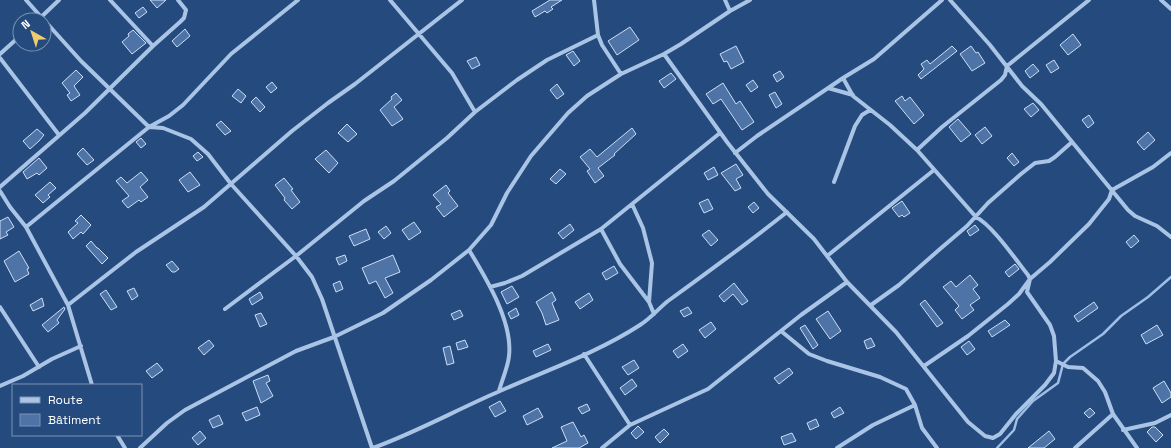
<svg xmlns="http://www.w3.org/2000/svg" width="1171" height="448" font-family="'Space Grotesk',sans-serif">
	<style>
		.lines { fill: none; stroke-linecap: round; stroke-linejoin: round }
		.stream { stroke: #9fbee6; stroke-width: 2.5 }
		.building { fill: #4d73a7; stroke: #cddef5 }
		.street { stroke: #aac4e6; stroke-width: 4 }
	</style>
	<rect width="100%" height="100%" fill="#254a7e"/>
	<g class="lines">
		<path class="stream" d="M997 448 1014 430 1017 419 1033 401 1058 383 1063 364 1070 357 1103 334 1121 316 1148 297 1171 277"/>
	</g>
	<path class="building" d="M150 0H166L157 8Z
		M550 0H562L551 7 553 9 547 13 545 11 535 17 532 11Z
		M143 7 147 12 139 18 135 13Z
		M630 27 639 40 617 55 608 41Z
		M185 29 190 36 177 47 172 41Z
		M133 30 146 43 132 54 122 42 129 36 128 34Z
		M1073 34 1081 45 1068 55 1060 45Z
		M736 46 744 62 731 69 727 61 724 62 720 54Z
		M952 46 957 51 921 79 918 75 924 69 921 64 927 60 930 64Z
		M971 46 976 53 978 52 985 63 972 71 960 54Z
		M573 51 580 61 574 66 566 55Z
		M476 57 480 65 472 69 467 61Z
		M1054 60 1059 68 1051 73 1046 65Z
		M1033 64 1039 71 1030 78 1025 71Z
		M76 70 83 77 74 86 80 95 71 101 67 95 70 93 62 83Z
		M780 71 784 77 777 82 773 75Z
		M671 73 676 79 664 88 659 81Z
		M753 80 758 87 751 92 746 85Z
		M272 82 277 88 271 93 266 87Z
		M723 83 736 104 740 101 754 122 742 130 721 99 713 104 706 94Z
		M557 84 564 94 557 99 550 90Z
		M238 89 246 96 241 103 232 96Z
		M775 92 782 104 776 108 769 95Z
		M396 93 402 100 394 107 403 119 392 126 380 110 392 99 391 97Z
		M902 96 905 101 910 97 924 115 914 124 895 101Z
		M256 97 265 107 260 112 251 102Z
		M1033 103 1039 110 1031 117 1024 109Z
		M1089 115 1094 123 1088 128 1082 120Z
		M958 119 971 134 961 142 949 127Z
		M221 121 231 131 225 135 216 125Z
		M347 124 357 134 348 142 338 133Z
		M985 127 992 136 982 144 975 135Z
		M632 128 636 134 614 154 615 155 598 168 604 176 595 183 587 171 590 169 580 157 590 149 597 157Z
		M37 129 44 135 39 141 30 149 23 141Z
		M1148 132 1155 140 1144 150 1137 142Z
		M141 138 146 144 141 148 136 142Z
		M83 148 94 160 87 165 77 154Z
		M326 150 338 163 329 173 315 159Z
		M198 152 203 157 197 161 193 156Z
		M1012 153 1019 162 1014 166 1007 158Z
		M39 158 47 168 39 175 37 173 27 179 23 172Z
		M736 164 743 175 736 179 741 188 735 191 721 173Z
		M714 167 718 175 708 180 704 173Z
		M560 169 566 174 556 184 550 179Z
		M141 172 148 180 140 187 148 197 141 202 139 200 128 208 122 201 129 196 116 181 121 177 127 183Z
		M190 172 200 185 188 192 179 180Z
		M284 178 293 189 291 190 300 202 292 209 284 200 285 198 275 185Z
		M50 182 56 188 48 195 50 197 43 203 35 195Z
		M446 185 450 191 448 193 458 206 444 217 436 207 441 204 433 195Z
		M708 199 713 209 704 213 699 203Z
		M902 201 910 213 904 217 902 215 899 217 892 208Z
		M754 202 759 208 753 213 748 207Z
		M81 215 91 225 83 234 81 232 73 239 68 232 78 223 75 221Z
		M8 217 14 227 6 232 8 235 0 239V221Z
		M414 222 421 232 409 240 402 230Z
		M570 224 574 230 563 239 558 233Z
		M975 225 979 230 970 236 967 231Z
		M386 226 391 233 384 239 378 232Z
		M366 229 370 239 354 246 349 236Z
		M709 230 718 240 711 246 702 235Z
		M1134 235 1139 241 1131 248 1126 242Z
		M91 241 97 248H98L108 258 102 264 86 246Z
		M19 251 29 268 27 269 29 274 15 282 4 261Z
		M345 255 347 261 339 265 336 258Z
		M393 255 400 272 385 278 393 293 385 298 376 281 369 284 362 268Z
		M172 261 179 269 175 272H172L166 265Z
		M1015 264 1019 269 1009 277 1005 272Z
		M614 266 618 273 606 280 602 273Z
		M970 275 978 285 973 289 980 298 970 305 974 310 962 319 955 310 959 306 943 287 951 281 956 287Z
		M340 281 343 289 336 292 333 284Z
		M734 283 748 301 742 305 733 294 724 302 719 296Z
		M512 286 519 297 507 304 501 292Z
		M134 288 138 296 132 300 127 291Z
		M106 290 117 307 111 310 100 294Z
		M260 292 263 298 252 305 249 299Z
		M552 292 556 300 552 303 559 320 546 325 542 313 536 302Z
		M589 293 593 300 580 309 575 302Z
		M42 298 44 306 33 311 30 305Z
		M925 300 943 323 937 327 920 304Z
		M1094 302 1098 308 1078 322 1074 316Z
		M64 307 65 309 57 320 59 323 48 332 42 325Z
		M688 307 692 313 684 317 680 311Z
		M516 308 519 315 511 319 508 313Z
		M460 310 463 316 454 320 451 314Z
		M828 311 841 331 830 339 816 319Z
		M261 313 267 324 260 327 255 315Z
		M1005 320 1010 325 992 337 988 331Z
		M711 322 716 329 705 338 699 330Z
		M805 325 818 345 813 349 800 328Z
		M1157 325 1163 335 1146 344 1141 335Z
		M871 338 875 346 867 349 864 341Z
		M209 340 214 346 204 355 198 348Z
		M465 340 468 347 458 350 456 343Z
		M969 341 975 349 967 355 961 347Z
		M548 344 551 350 536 357 533 351Z
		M683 344 688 351 678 358 673 351Z
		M450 346 454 363 447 365 443 348Z
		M634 360 639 368 628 375 622 367Z
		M157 363 163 370 152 378 146 371Z
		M789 368 793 373 779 384 774 378Z
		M268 375 270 381 266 383 273 396 261 403 253 381Z
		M632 379 637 386 625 395 620 388Z
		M1164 381 1171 393V397L1162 403 1153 388Z
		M500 401 506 411 495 417 489 407Z
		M587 404 590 410 582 414 578 408Z
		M257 407 260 415 246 421 242 413Z
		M840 407 844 413 834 418 831 413Z
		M538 408 543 417 527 425 523 416Z
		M1090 408 1095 413 1089 418 1084 413Z
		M219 415 223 424 213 428 209 420Z
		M816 419 819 426 810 430 807 423Z
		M573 422 581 437 584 435 588 443 579 448H552L567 441 561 427Z
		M638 426 644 432 636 439 631 433Z
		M1152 427H1155L1163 435 1156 442 1147 432Z
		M664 429 669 434 660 443 655 437Z
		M200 431 206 438 198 445 192 438Z
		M1049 431 1055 439 1044 448H1028Z
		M792 433 796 441 784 445 781 437Z"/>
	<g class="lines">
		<path class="street" d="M26 0 42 18
			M110 0 153 46
			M390 0 452 73 475 112
			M594 0 598 35 602 45 621 74
			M725 0 730 11
			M950 0 990 45 1022 86 1041 104 1128 210 1135 216 1157 226 1171 237
			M1161 0 1171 9
			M38 20 59 0
			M44 20 81 61 149 127 163 128 191 139 208 154 231 184 296 256 312 277 322 299 372 448
			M0 54 20 36
			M664 54 727 142 768 194 814 239 847 282 896 332 968 422 985 436 993 438 1000 434 1016 414 1045 385 1054 373 1056 361 1054 336 1050 325 1027 292 1030 279 1028 275C1016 260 992 225 976 217L917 150 890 125 853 96 843 78
			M0 58 59 135
			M828 88 853 95
			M917 150 942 127 1001 80 1005 75 1007 66 1089 0
			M735 153 757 136 843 78 874 59 942 0
			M834 182 855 126 862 115 870 110
			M0 187 85 113 153 46 180 22 184 18 186 10 178 0
			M0 191 10 207 26 227 68 305 92 385
			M632 204 643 228 652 263 649 302
			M26 227 149 127 169 116 183 105 231 54 298 0
			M601 229 620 264 649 302 654 314
			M469 250C486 278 513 322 509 356 508 367 502 380 499 391
			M827 256 934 170
			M490 287 505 283 522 276 601 229 720 133
			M68 305 136 252 204 207 292 131 328 103 355 84 462 0
			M871 305 899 285 940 249 967 226 988 203 1021 174 1035 163 1049 161 1055 157 1072 142
			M0 307 39 367
			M225 309 296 256 364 201 394 181 447 138 475 112 517 80 547 60 598 35
			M781 331 809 354 827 361 880 377 906 389 915 405 922 428 937 448
			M584 354 630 425
			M1056 361 1068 367 1083 368 1098 381 1105 392 1113 414 1137 448
			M924 366 968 336 1008 304 1019 294 1030 279 1050 262 1089 224 1109 199 1112 190 1153 167 1171 153
			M0 386 23 376 52 359 81 346
			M1123 430 1155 423 1171 415
			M117 435 125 448
			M140 448 167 423 185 410 296 351 334 337 383 313 431 280 469 250 491 225 507 193 531 156 568 113 587 96 621 74 664 54 681 44 730 11 750 0
			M373 448C417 432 458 409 500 391 547 370 597 353 640 325 651 318 658 309 668 301 708 272 748 243 787 212
			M602 448 630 425 708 389 801 315 847 282
			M837 448 873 425 915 405
			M1075 448 1113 414"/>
	</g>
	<rect x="12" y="384" width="130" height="52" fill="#254a7e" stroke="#7c92b2"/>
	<rect x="20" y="397" width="20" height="6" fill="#aac4e6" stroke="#7c92b2"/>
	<text x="48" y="404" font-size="12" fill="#ffffff">Route</text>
	<rect x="20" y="414" width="20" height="12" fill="#4d73a7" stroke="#7c92b2"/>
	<text x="48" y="424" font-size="12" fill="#ffffff">Bâtiment</text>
	<g transform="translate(32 32) rotate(321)"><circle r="19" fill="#254a7e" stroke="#7c92b2"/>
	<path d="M0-3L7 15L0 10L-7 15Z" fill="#efcd6f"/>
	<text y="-6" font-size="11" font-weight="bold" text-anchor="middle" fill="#ffffff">N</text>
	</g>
</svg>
